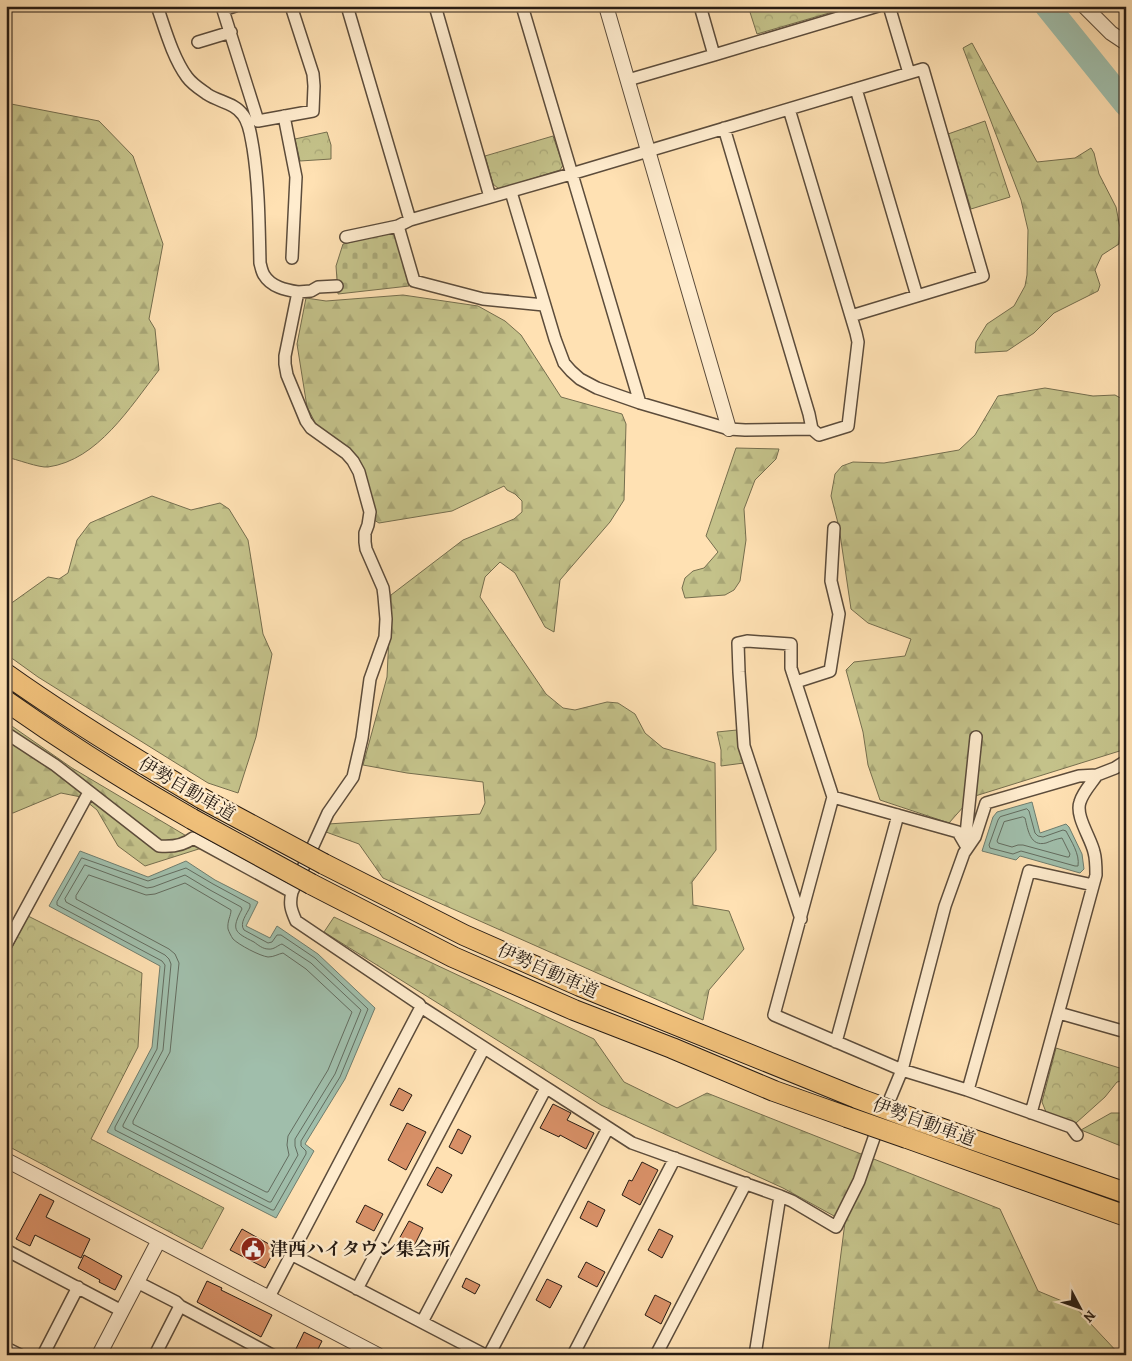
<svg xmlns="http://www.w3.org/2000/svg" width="1132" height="1361" font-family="Alegreya,'Noto Serif JP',serif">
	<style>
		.forest { fill: url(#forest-firs); stroke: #756e4e }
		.cemetery { fill: url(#cemetery-stones); stroke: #756e4e }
		.park { fill: url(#park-crowns); stroke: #756e4e }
		.water { fill: #a0beab; stroke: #6f7d6e }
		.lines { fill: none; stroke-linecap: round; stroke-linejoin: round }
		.shore { stroke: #636c5f; stroke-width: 1 }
		.river { stroke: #a0beab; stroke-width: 25 }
		.building { fill: #d89067; stroke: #261b13 }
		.minor-casing { stroke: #5c4c3b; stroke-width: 14 }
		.tertiary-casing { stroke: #5c4c3b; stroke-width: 16 }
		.motorway-casing { stroke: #261b13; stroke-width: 22 }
		.minor { stroke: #ffecce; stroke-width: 11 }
		.tertiary { stroke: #ffecce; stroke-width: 14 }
		.motorway { stroke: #f0c07a; stroke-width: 20 }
		.motorway-bridge-casing { stroke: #261b13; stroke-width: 22; stroke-linecap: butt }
		.motorway-bridge { stroke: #f0c07a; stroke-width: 20 }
		.labels { text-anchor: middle; stroke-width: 4.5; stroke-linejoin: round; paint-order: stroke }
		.street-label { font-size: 18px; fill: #261b13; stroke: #ffecce }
		.poi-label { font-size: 18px; font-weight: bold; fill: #261b13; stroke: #ffecce; text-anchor: start }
	</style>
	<defs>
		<pattern id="forest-firs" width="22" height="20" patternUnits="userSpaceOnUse" patternTransform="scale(1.25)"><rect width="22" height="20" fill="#c4c28a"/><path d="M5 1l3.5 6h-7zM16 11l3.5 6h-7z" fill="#a8a676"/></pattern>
		<pattern id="cemetery-stones" width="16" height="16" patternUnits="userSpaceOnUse" patternTransform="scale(1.25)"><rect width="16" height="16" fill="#c4c28a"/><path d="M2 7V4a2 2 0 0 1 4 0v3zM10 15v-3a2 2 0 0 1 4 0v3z" fill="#a8a676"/></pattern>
		<pattern id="park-crowns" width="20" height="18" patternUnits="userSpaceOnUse" patternTransform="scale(1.25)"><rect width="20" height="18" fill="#c4c28a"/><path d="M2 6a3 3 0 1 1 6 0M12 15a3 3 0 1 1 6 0" fill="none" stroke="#a8a676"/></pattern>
	</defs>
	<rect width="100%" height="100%" fill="#ffe1b3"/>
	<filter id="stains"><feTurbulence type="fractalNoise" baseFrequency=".004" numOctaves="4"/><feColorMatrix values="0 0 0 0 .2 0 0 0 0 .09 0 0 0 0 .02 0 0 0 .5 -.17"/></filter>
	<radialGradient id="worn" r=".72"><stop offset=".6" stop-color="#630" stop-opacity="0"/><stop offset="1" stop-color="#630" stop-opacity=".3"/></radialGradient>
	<path class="forest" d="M972 43 1037 162 1075 158 1091 148 1094 153 1099 174 1116 207 1120 228 1119 244 1102 255 1095 270 1100 285 1098 291 1054 313 1034 333 1007 351 975 353 976 342 987 324 1014 306 1025 286 1027 275 1028 230 1021 200 963 48Z
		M6 103 99 121 133 156 163 244 149 319 155 329 159 370C130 407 98 460 48 467 39 468 16 459 6 457Z
		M403 295 478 306 505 321 521 335 561 397 622 414 626 424 624 500 610 522 560 580 554 632 545 627 515 573 500 562 485 577 480 597 546 694 563 708 575 710 607 702 618 703 635 714 645 733 663 748 715 763 716 850 692 882 693 905 729 911 744 949 709 990 703 1020 383 878 359 844 326 832 328 824 480 814 485 803 483 782 407 773 363 765 387 677 391 595 463 540 514 519 522 512V501L515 494 507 490 504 486 452 511 379 523 374 520 356 459 334 437 317 426 307 407 297 344 306 298 326 301Z
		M1045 388 1093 396 1115 395 1126 401V749L972 797 949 823 880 800 868 765 863 732 846 670 854 662 905 656 911 639 868 623 851 609 839 527 831 496 835 474 842 466 853 462 884 463 959 450 975 435 998 396Z
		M736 448 779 449 776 459 755 480 744 509 746 540 740 581 734 590 725 595 685 598 682 588 685 578 693 571 704 568 718 552 706 536Z
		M152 496 191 510 220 503 229 509 248 540 263 634 272 654 256 737 238 793 208 783 38 677 6 654V607L48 577 59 579 68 573 77 540 90 523Z
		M6 722 72 768 205 847 145 866 118 846 97 810 81 797 61 793 13 813 6 812Z
		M334 917 594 1039 624 1082 677 1108 707 1093 1000 1209 1038 1291 1074 1306 1120 1355H828L845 1222 783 1188 601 1105 324 932Z
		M1111 1113H1126V1148L1081 1130Z"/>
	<path class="cemetery" d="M390 233 395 235 409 286 338 294 336 266 343 244Z"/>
	<path class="park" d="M748 6H853L757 34Z
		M985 121 1010 197 971 209 948 134Z
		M327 132 331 145V159L300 161 295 139Z
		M553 136 563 165 560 170 499 189 493 184 485 156Z
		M737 730 744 763 721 766V750L717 732Z
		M28 916 142 973 138 1047 91 1139 224 1208 202 1249 6 1145V959Z
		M1056 1048 1126 1070V1080L1117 1082 1105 1097 1076 1123 1046 1112 1042 1102Z"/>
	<path class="water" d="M1032 802 1040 833 1066 824 1069 827 1082 854 1084 869 1080 873 1020 856 1016 860 982 851 993 817 997 812Z
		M80 851 148 877 186 861 215 880 258 902 246 926 270 938 277 926 318 954 375 1008 345 1079 305 1144 314 1151 276 1218 107 1132 152 1047 160 966 49 906Z"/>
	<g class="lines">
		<path class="shore" d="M1027 809 1029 811 1035 833 1038 836 1043 837 1063 830 1066 831C1071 841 1080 854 1078 866H1075L1021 851 1013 854 990 848 989 845 998 820 1000 817Z
			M1023 817 1025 818C1028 830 1030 847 1046 843 1051 841 1056 839 1062 838L1070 854 1069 857H1067L1023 845H1018L1012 847 998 843 997 841 1004 822Z
			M82 858 148 881 186 868 213 884 250 904V907C247 914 239 923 244 930L268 943 272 942 277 935H281L315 958 368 1009 340 1077 301 1141V1146L306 1151V1154L274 1210H272L115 1130V1127L157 1049 165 965 162 961 57 905V902Z
			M85 865 147 888 153 887 185 875 210 890 241 907 242 909C231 930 234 932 254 942 258 945 263 949 268 949 274 950 278 945 282 944L311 963 361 1010 335 1074 295 1139V1146L298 1155 271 1202H269L123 1127V1125L163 1050 171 964 169 959 165 955 66 902 65 899Z
			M89 875 146 895 155 894 185 883 231 910C231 916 227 921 228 929 229 932 231 936 233 939 239 945 260 956 268 957 274 957 278 954 283 953L306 969 352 1012 328 1070 288 1136 287 1145 289 1155 268 1192H266L133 1124V1121L170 1052 179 963 175 954 169 949 76 899V896Z"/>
		<path class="river" d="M1047 6 1126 104"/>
	</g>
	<path class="building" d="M399 1088 412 1095 403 1111 390 1105Z
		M553 1104 571 1113 567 1120 594 1133 586 1149 560 1135 559 1137 540 1128Z
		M407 1123 426 1132 406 1170 388 1160Z
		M458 1129 471 1136 462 1154 449 1147Z
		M642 1162 658 1170 640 1205 622 1195 629 1180 632 1181Z
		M437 1167 452 1175 442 1193 427 1185Z
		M40 1194 54 1201 46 1217 90 1239 81 1258 35 1235 30 1246 16 1239Z
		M588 1201 605 1210 597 1227 580 1218Z
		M365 1205 383 1214 374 1231 356 1222Z
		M409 1221 423 1228 414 1246 399 1239Z
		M242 1229 276 1248 265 1268 230 1250Z
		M659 1229 673 1236 662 1258 648 1250Z
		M84 1255 122 1276 115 1290 99 1282 100 1280 78 1268Z
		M586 1262 605 1272 597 1287 578 1277Z
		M466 1278 480 1285 475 1294 462 1287Z
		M547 1279 562 1286 550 1308 536 1300Z
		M207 1281 222 1288 221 1290 272 1315 261 1337 197 1302Z
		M655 1295 671 1303 661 1324 645 1315Z
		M304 1332 322 1341 315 1355H293Z"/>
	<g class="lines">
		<defs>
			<path id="minor" d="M157 6C165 29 173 58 187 77 192 84 200 89 207 94 219 102 235 103 243 115 250 124 251 138 253 148 259 186 259 224 260 263 261 267 262 272 264 275 271 287 286 290 298 292L285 356V364L287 375 306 421 311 428 346 453 353 461 359 472 370 512 368 525 365 533V542L366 549 383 588 384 596 386 619 385 637 370 679 362 738 353 777 328 813 292 892
				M235 6 223 10 258 121 313 111 314 86 313 74 291 6
				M347 6 410 220
				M435 6 490 197
				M522 6 640 403
				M700 6 714 55 878 6
				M889 6 909 73
				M198 42 231 32
				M628 80 714 55
				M856 89 917 296
				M284 116 296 177 292 258
				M724 128 809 414 812 429 819 435 848 426 858 342 856 333 789 109
				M511 192 555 339 564 363 571 371 580 379 597 388 640 403 729 429 745 430 812 429
				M346 237 398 226
				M298 292 311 291 318 287 337 286
				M544 305 483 299 414 281 398 226 410 220 571 174 923 69 983 276 851 316
				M796 682 830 671 839 614 831 581 834 528
				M6 733 55 765 159 846C171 847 183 846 193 838L292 892C289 904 291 910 296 921L419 1004 421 1007
				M833 797 958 832 965 844
				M965 844 976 737
				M801 919 744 746 739 672 738 643 747 641 791 644V668L833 797 774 1015 902 1070 967 1090 1071 1127 1077 1135
				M6 945 89 792
				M1059 1013 1126 1032
				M836 1042 898 815
				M968 1090 1029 871 1093 885
				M1031 1113 1096 875C1096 867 1096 859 1094 852 1091 838 1075 816 1080 802 1083 792 1091 784 1097 775
				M6 1250 122 1311
				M291 1254 485 1355
				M137 1282 176 1302 180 1306 272 1355
				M357 1289 484 1048
				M269 1297 421 1007 632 1143 780 1196 792 1201 836 1227 859 1181 875 1135 902 1070 945 906 964 853 975 837 986 803 1079 776 1097 775 1115 768 1126 761
				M422 1322 546 1088
				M6 1348 20 1355
				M43 1355 78 1287
				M155 1355 180 1306
				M489 1355 608 1128
				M573 1355 675 1158
				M656 1355 746 1183
				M755 1355 780 1196"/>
			<path id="tertiary" d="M606 6 729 429
				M1084 6 1111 33 1126 43
				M6 1160 378 1355
				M99 1355 159 1240"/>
			<path id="motorway" d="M6 674C69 719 135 759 201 798
				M6 701C66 743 129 783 192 819
				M324 864 464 935 580 986 857 1098
				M311 884 453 957 574 1010 672 1048 774 1091 847 1117
				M914 1119 1126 1193
				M907 1138 1126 1216"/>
		</defs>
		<use href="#minor" class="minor-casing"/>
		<use href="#tertiary" class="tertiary-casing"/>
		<use href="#motorway" class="motorway-casing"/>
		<use href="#minor" class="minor"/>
		<use href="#tertiary" class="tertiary"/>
		<use href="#motorway" class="motorway"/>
		<defs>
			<path id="motorway-bridge" d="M201 798 324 864
				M192 819 311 884
				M857 1098 914 1119
				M847 1117 907 1138"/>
		</defs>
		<use href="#motorway-bridge" class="motorway-bridge-casing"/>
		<use href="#motorway-bridge" class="motorway-bridge"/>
	</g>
	<defs>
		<symbol id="civic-disc" viewBox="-11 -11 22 22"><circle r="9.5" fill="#8f2418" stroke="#ffecce"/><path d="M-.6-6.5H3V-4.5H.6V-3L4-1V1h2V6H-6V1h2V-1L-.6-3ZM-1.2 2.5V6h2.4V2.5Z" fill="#fff"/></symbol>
	</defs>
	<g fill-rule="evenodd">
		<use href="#civic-disc" x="239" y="1235" width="28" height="28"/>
	</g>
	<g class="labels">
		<g class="street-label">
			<text transform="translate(187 789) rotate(30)" y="6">伊勢自動車道</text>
			<text transform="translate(548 971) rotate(24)" y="6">伊勢自動車道</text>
			<text transform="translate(924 1122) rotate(20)" y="6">伊勢自動車道</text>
		</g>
		<g class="poi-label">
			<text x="270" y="1255">津西ハイタウン集会所</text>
		</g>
	</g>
	<rect width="1132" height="1361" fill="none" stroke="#ffe1b3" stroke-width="25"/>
	<rect x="8" y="8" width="1117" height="1346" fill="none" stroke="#261b13" stroke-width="2.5"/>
	<rect x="12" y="12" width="1107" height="1336" fill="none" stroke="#261b13"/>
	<g transform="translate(1080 1308) rotate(131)" stroke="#ffecce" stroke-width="4" paint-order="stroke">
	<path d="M0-4L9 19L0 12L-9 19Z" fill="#261b13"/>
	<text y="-8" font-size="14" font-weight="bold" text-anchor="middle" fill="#261b13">N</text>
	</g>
	<rect width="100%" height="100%" filter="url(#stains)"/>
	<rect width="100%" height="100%" fill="url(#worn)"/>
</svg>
